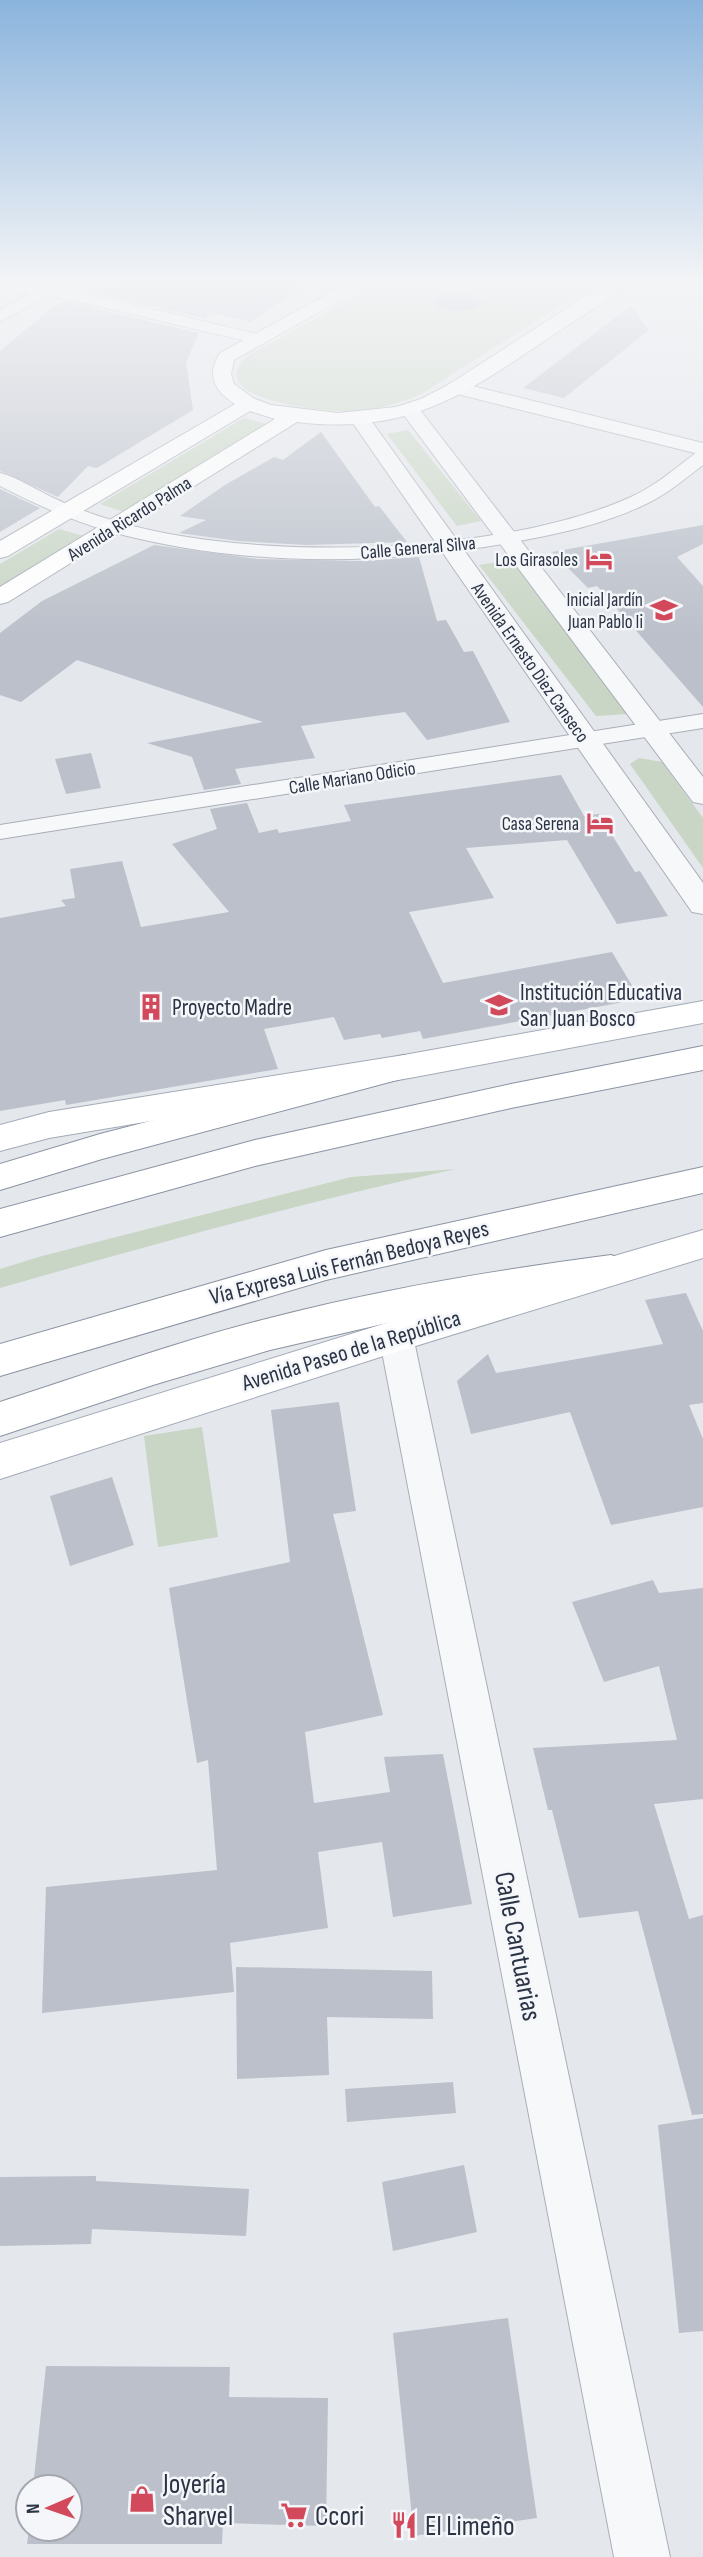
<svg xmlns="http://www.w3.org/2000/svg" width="703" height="2557" font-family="'Sofia Sans Condensed',sans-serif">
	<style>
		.green { fill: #c9d6c5 }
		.water { fill: #9fb4cc }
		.building { fill: #bbc0ca }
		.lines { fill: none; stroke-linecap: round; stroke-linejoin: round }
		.minor-casing { stroke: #a9aeb7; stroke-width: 2 }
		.tertiary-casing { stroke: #a9aeb7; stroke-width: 2 }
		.secondary-casing { stroke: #a9aeb7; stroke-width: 2 }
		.primary-casing { stroke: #a3abb8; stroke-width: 2 }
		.motorway-casing { stroke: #8b94a3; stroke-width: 2 }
		.minor { fill: #f7f8fa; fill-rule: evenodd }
		.tertiary { fill: #f7f8fa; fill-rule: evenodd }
		.secondary { fill: #fff; fill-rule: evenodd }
		.primary { fill: #fff; fill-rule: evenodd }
		.motorway { fill: #fff; fill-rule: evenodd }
		.labels { text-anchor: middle; stroke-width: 5; stroke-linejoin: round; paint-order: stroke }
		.far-street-label { font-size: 19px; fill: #2b3445; stroke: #f4f6f9 }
		.far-poi-label { font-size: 19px; fill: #2b3445; stroke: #f4f6f9; text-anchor: end }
		.poi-label { font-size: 23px; fill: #2b3445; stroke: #f4f6f9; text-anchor: start }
		.street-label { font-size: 23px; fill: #2b3445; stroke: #f4f6f9 }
		.near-street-label { font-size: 28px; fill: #2b3445; stroke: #f4f6f9 }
		.near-poi-label { font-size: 28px; fill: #2b3445; stroke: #f4f6f9; text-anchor: start }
	</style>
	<rect width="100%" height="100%" fill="#e4e7ec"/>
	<path class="green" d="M388 279H601L423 393C400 404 375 410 349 411 327 412 196 400 249 355Z
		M244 418 267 424 124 512 100 504Z
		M408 430 481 521 457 526 387 434Z
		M59 529 84 536 0 587V564Z
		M511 560 628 714 596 716 479 565Z
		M639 758 662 762 703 818V868L630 764Z
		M456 1169C303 1202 151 1245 0 1288V1269L42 1256 351 1177Z
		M202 1427 218 1537 158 1547 144 1436Z"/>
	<path class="water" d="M457 293 478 297 482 303C469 314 443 314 431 302L441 295Z"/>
	<path class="building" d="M124 279H314L250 322 209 312 206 319 90 292Z
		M64 301 199 333 186 362 193 410 97 468 88 466 58 497 0 471V351L53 307Z
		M631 306 649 330 564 398 523 388Z
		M321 432 375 507 379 506 407 542 306 545 238 541 179 533 206 520 180 516 225 485 274 457 283 460Z
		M0 489 25 501 40 508 0 532Z
		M703 525V544L677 557 703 586V707L597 586 588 588 552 552Z
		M154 545 258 559 361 561 419 557 437 621 446 620 464 652 473 651 510 722 427 740 405 712 301 726 315 758 235 769 241 784 204 790 192 757 147 743 263 722 77 660 21 702 0 695V633L42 601Z
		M91 753 101 788 66 794 55 759Z
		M561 775 584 816 599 814 635 872 640 871 668 916 617 924 567 840 466 848 494 898 409 912 443 983 612 952 640 999 423 1039 420 1031 382 1038 380 1034 344 1040 334 1017 264 1029 278 1069 66 1105 65 1100 0 1111V918L66 906 61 900 75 898 70 869 122 861 141 927 229 912 172 844 217 829 210 809 247 803 259 833 277 829 279 833 351 821 344 805Z
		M686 1293 703 1331V1403L689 1405 703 1439V1507L611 1525 570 1412 471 1434 457 1381 488 1354 496 1373 663 1344 645 1300Z
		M339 1402 356 1511 333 1514 383 1715 305 1732 314 1803 390 1792 384 1757 443 1754 472 1904 393 1917 382 1842 318 1852 328 1928 230 1943 234 1992 42 2013 46 1887 217 1870 208 1760 197 1763 169 1588 290 1562 271 1410Z
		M112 1477 134 1545 70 1566 50 1496Z
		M653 1580 659 1593 703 1588V1799L654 1804 689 1919 703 1915V2114L692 2115 638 1911 579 1918 552 1810H548L533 1748 677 1740 659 1666 604 1682 572 1602Z
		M236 1967 432 1971 433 2019 327 2017 329 2075 237 2079Z
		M453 2082 456 2113 347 2122 345 2089Z
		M703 2118V2331L679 2333 658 2125Z
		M464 2165 477 2232 393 2251 382 2182Z
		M96 2176V2181L249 2189 246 2236 92 2229 91 2244 0 2246V2177Z
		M508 2318 537 2518 414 2536 393 2333Z
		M46 2366 230 2367 229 2397 328 2398 326 2526 223 2523 222 2544H27L29 2529H70V2487H33Z"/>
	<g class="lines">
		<defs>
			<path id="minor" d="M0 283 50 285 265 336 267 339 259 344 50 295 0 321V310L31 293 0 291Z
				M703 451V465C685 479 667 494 646 504 605 524 558 534 514 542 380 566 239 567 108 531 70 520 35 504 0 486V473C20 478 39 492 58 500 76 509 98 516 118 522 255 562 500 556 631 497 655 486 676 468 697 452Z
				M703 714V728L0 839V825Z
				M396 1322 408 1326 413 1336 670 2557H614L379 1336 384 1326Z"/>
			<path id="tertiary" d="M456 382 703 443V455L449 392 446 388 449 384Z
				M410 404 417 406 703 777V804L693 802 403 414 400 410 403 406Z
				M360 413 367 415 703 883V914L692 912 350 419 353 415Z"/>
			<path id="secondary" d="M356 279H377L234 360 231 374 234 384 253 398 271 405 338 413 396 407 421 399 448 385 612 279H632C617 297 582 315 562 329 469 391 414 436 297 422L8 602 0 604V587L275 419 250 411 8 556 0 558V541L235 404C214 391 206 374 220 353Z"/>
			<path id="primary" d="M703 1001V1023L404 1079 49 1138 0 1151V1125L49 1112 404 1055Z
				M703 1230V1258L396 1352 0 1479V1443L396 1320Z"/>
			<path id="motorway" d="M703 1046V1070L511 1108 255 1166 0 1237V1209L255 1140 511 1084Z
				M404 1055 416 1059 421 1067 416 1075 102 1159 0 1190V1164L100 1134Z
				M703 1167V1193L326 1280 0 1376V1344L326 1250Z
				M611 1255 625 1260 630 1270 625 1280 422 1315 270 1350 153 1385 0 1436V1402C90 1373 179 1341 270 1318 382 1289 496 1270 611 1255Z"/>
		</defs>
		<use href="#minor" class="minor-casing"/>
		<use href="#tertiary" class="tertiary-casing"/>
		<use href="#secondary" class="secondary-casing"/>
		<use href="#primary" class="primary-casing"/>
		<use href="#motorway" class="motorway-casing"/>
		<use href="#minor" class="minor"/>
		<use href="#tertiary" class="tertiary"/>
		<use href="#secondary" class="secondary"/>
		<use href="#primary" class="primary"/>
		<use href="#motorway" class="motorway"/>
	</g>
	<linearGradient id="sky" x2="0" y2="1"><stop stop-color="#8bb4dd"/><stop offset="0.44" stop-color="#f3f4f6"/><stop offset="1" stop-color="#f3f4f6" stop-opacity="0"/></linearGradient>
	<rect width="703" height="637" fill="url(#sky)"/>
	<defs>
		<symbol id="hotel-bare" viewBox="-9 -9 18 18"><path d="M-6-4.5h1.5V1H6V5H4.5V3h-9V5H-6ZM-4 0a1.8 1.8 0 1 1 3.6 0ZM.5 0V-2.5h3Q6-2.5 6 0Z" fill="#d1495b" stroke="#f4f6f9" stroke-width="2.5" paint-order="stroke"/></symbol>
		<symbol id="school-bare" viewBox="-9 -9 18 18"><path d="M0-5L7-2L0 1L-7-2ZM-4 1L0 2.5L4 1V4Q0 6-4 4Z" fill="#d1495b" stroke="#f4f6f9" stroke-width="2.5" paint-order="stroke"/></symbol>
		<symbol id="building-bare" viewBox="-9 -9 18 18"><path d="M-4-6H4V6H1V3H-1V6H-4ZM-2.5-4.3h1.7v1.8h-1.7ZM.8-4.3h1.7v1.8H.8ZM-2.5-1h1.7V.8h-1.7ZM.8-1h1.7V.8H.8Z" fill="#d1495b" stroke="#f4f6f9" stroke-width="2.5" paint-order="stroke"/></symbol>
		<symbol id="shop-bare" viewBox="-9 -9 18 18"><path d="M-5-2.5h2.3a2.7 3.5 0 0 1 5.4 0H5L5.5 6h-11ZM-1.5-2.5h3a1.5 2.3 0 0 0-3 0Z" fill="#d1495b" stroke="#f4f6f9" stroke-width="2.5" paint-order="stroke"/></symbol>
		<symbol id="supermarket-bare" viewBox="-9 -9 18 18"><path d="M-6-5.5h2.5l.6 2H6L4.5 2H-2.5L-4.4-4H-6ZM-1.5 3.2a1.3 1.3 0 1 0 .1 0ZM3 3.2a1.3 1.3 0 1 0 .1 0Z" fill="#d1495b" stroke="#f4f6f9" stroke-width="2.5" paint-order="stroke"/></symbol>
		<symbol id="restaurant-bare" viewBox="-9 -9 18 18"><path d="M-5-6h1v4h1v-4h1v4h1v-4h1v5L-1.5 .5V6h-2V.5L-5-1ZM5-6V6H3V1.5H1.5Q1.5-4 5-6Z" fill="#d1495b" stroke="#f4f6f9" stroke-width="2.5" paint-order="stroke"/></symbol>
	</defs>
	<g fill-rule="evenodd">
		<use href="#hotel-bare" x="580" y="540" width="38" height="38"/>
		<use href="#school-bare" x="645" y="591" width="38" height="38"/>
		<use href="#hotel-bare" x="581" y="804" width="38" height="38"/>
		<use href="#school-bare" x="480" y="986" width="38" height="38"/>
		<use href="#building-bare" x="132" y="988" width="38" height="38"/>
		<use href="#shop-bare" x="123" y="2480" width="38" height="38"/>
		<use href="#supermarket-bare" x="275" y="2496" width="38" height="38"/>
		<use href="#restaurant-bare" x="385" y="2506" width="38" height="38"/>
	</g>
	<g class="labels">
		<g class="far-street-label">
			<text transform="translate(129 518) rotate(-32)" y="7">Avenida Ricardo Palma</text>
			<text transform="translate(418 547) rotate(-5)" y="7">Calle General Silva</text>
			<text transform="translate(531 662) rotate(55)" y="7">Avenida Ernesto Diez Canseco</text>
			<text transform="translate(352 777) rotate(-9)" y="7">Calle Mariano Odicio</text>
		</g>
		<g class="far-poi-label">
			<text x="578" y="566">Los Girasoles</text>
			<text x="643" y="606">Inicial Jardín<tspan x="643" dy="22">Juan Pablo Ii</tspan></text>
			<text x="579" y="830">Casa Serena</text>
		</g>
		<g class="poi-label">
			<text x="520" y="1000">Institución Educativa<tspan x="520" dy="26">San Juan Bosco</tspan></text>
			<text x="172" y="1015">Proyecto Madre</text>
		</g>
		<g class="street-label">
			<text transform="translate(349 1262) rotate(-14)" y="8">Vía Expresa Luis Fernán Bedoya Reyes</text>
			<text transform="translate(351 1350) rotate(-17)" y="8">Avenida Paseo de la República</text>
		</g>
		<g class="near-street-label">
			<text transform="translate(519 1946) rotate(79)" y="10">Calle Cantuarias</text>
		</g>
		<g class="near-poi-label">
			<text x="163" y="2493">Joyería<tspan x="163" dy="32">Sharvel</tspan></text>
			<text x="315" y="2525">Ccori</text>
			<text x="425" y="2535">El Limeño</text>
		</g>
	</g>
	<g transform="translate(49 2508) rotate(268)"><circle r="33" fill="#f4f6f9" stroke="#a4a8b1" stroke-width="2"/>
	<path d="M0-5L12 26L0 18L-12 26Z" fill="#d1495b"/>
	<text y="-10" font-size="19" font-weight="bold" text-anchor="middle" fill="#2b3445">N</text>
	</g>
</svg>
